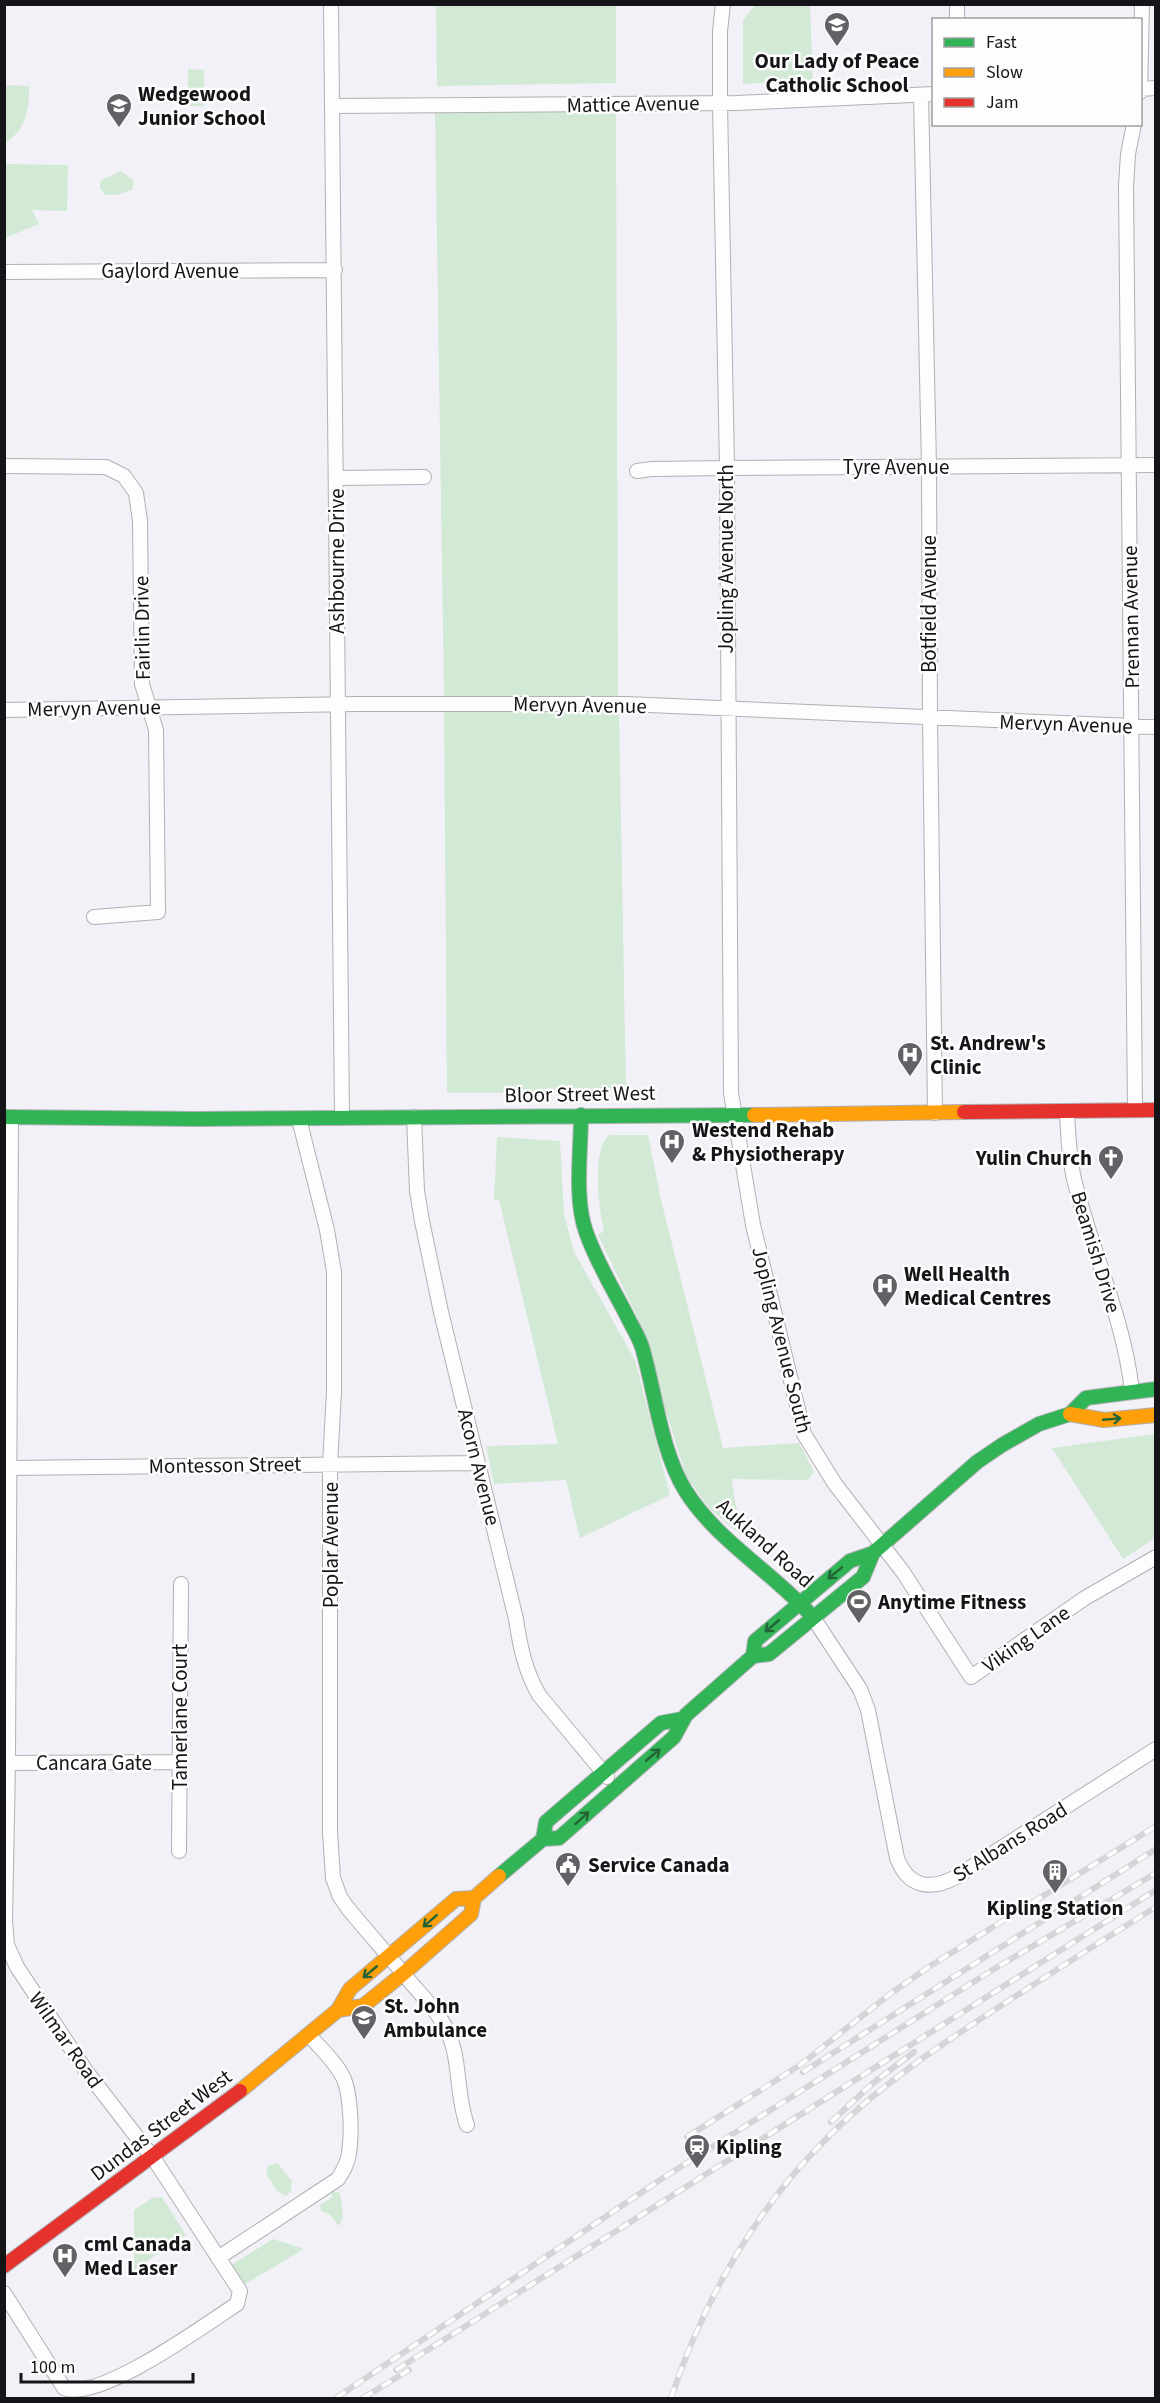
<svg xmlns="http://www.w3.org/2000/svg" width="1160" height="2403" font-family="'Source Sans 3',sans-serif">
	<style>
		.green { fill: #d1e9d5 }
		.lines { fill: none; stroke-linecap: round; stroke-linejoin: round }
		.street-casing { stroke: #b1b0b4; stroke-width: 16 }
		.fast-casing { stroke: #b1b0b4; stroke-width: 16 }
		.slow-casing { stroke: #b1b0b4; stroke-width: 16 }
		.jam-casing { stroke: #b1b0b4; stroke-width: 16 }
		.street { stroke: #fdfdfe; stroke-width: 14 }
		.fast { stroke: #30b455; stroke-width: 14 }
		.slow { stroke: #ff9f0a; stroke-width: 14 }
		.jam { stroke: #e5322d; stroke-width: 14 }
		.rail-casing { stroke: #d5d5d7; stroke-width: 6 }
		.rail { stroke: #fdfdfd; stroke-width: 4; stroke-dasharray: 11; stroke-linecap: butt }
		.oneway { stroke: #226436 }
		.labels { text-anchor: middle; stroke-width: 5; stroke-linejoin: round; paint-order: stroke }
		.poi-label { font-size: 21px; font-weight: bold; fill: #151418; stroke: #fdfdfd; text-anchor: start }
		.street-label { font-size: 21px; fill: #151418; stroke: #fdfdfd }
	</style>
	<rect width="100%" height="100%" fill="#f2f1f7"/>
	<path class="green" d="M756 4 810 5 813 80 743 84V20Z
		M436 5H616V83L437 86Z
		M188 69 204 70V106H188Z
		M5 85 29 86C30 109 25 131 5 143Z
		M616 107 618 696H444L435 111Z
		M5 164 68 165 67 211 32 210 39 224 5 238Z
		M121 171 134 181 132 190 117 195H105L100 188 101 180Z
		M619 711 626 1092 447 1093 444 712Z
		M609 1135H648L661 1200 723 1448 799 1443 814 1472 808 1480 732 1479 735 1502 744 1531 741 1535 709 1508 686 1476 635 1312 598 1235 604 1231C599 1210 591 1150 609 1135Z
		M497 1137 560 1141 564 1214 574 1252 635 1360 670 1495 580 1538 566 1480 494 1484 486 1446 558 1444 499 1200H494Z
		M1155 1434V1538L1123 1559 1052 1448Z
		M277 2163 292 2181 291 2191 286 2196 277 2191 266 2173 268 2166Z
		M331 2191 340 2193 343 2216 339 2226 329 2214 321 2211 320 2205 332 2197Z
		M162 2197 186 2235 134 2270V2210L152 2198Z
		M273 2239 304 2249 240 2287 228 2267Z"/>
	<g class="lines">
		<defs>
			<path id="street" d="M331 4 342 1118
				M723 4 720 31V103L727 468 731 1093 753 1225 804 1434 835 1484 903 1572 971 1677 1085 1598 1156 1557
				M957 4V20
				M1140 89 1156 88
				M1140 92 1142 4
				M921 95 929 467 930 718 935 1113
				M332 106 736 103 934 94
				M1134 124 1128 154 1126 186 1135 1110
				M4 272 335 270
				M4 466 106 467 124 476 136 493 140 521 142 684 156 730 158 912 94 917
				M637 471 652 469 727 468 1156 465
				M337 478 424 477
				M4 710 356 704H626L1156 727
				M1067 1111C1068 1134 1069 1157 1074 1179 1091 1250 1124 1318 1132 1391
				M414 1117 417 1191 422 1221 441 1312 516 1619C520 1646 525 1671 539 1695L607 1777
				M299 1119 327 1230 334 1272V1392L330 1464V1832L333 1878 340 1897 347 1907C368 1933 391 1958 412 1984 425 1999 439 2013 448 2032 461 2062 456 2095 467 2125
				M8 1468 477 1463
				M814 1619 860 1689 868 1710 897 1858C908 1887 930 1891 956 1877L1156 1749
				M8 1763 180 1762
				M179 1851 181 1584
				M218 2258 338 2179C343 2171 348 2163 349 2153 352 2134 351 2097 344 2079 336 2062 321 2049 309 2035
				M4 2293 64 2388C98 2403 205 2325 237 2304L240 2291 154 2159 86 2071 17 1967 7 1945 5 1920 8 1763 11 1117"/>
			<path id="fast" d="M581 1115C581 1151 574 1199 586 1232 596 1261 612 1287 626 1314 631 1325 638 1335 642 1347 655 1391 661 1451 685 1490 716 1540 771 1571 810 1614
				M4 1117 197 1119 754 1115
				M753 1656 755 1641 850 1561 873 1553 977 1462 1002 1445 1039 1424 1070 1414 1086 1398 1156 1389
				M543 1839 546 1822 661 1723 682 1719
				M499 1876 543 1839 559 1838 674 1737 686 1715 753 1656 769 1654 863 1577 873 1553"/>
			<path id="slow" d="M754 1115 964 1112
				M1070 1414 1104 1420 1156 1415
				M338 2010 363 2006 404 1973 471 1914 474 1898
				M240 2091 338 2010 350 1989 456 1899 474 1898 499 1876"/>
			<path id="jam" d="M964 1112 1156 1110
				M4 2266 240 2091"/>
		</defs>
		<use href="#street" class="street-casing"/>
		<use href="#fast" class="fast-casing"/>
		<use href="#slow" class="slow-casing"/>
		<use href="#jam" class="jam-casing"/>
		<use href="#street" class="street"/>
		<use href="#fast" class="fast"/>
		<use href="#slow" class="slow"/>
		<use href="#jam" class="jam"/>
		<defs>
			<path id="rail" d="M803 2072 1156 1849
				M831 2122 873 2083 914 2052
				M687 2137 800 2065 890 1994 930 1966 1156 1826
				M396 2370 1156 1890
				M336 2398 663 2178 994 1969 1156 1873
				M363 2398 409 2370
				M671 2398C704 2299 757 2206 832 2133 883 2083 943 2043 1002 2005 1053 1972 1104 1939 1156 1907"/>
		</defs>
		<use href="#rail" class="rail-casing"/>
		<use href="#rail" class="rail"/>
	</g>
	<defs><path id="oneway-shaft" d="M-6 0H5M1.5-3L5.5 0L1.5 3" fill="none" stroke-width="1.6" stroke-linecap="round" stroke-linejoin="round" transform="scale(1.5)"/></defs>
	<g class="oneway">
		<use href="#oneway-shaft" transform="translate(1112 1419) rotate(-5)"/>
		<use href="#oneway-shaft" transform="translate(835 1573) rotate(141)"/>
		<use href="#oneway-shaft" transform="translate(772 1626) rotate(140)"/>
		<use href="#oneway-shaft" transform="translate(653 1755) rotate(-40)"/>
		<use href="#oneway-shaft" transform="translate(582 1818) rotate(-42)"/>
		<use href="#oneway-shaft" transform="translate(430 1921) rotate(139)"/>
		<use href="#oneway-shaft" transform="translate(370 1972) rotate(140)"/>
	</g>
	<defs>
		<symbol id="school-pin" viewBox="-11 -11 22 30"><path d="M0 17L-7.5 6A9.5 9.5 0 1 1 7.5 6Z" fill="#626166" stroke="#fdfdfd"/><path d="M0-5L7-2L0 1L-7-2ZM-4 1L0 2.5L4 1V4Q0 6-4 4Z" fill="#fff"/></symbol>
		<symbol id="hospital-pin" viewBox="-11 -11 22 30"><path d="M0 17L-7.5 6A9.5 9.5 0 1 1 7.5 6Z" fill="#626166" stroke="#fdfdfd"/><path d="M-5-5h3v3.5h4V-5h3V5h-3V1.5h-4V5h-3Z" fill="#fff"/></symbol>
		<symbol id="church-pin" viewBox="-11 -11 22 30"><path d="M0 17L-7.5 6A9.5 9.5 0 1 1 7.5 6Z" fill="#626166" stroke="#fdfdfd"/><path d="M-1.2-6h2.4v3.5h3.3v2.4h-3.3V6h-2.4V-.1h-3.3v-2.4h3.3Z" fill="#fff"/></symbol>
		<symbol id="stadium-pin" viewBox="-11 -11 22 30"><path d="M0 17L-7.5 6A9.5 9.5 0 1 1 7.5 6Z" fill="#626166" stroke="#fdfdfd"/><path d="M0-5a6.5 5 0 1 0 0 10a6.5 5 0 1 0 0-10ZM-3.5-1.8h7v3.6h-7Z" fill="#fff"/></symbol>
		<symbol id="civic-pin" viewBox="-11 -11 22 30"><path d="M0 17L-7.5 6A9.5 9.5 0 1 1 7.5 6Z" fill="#626166" stroke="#fdfdfd"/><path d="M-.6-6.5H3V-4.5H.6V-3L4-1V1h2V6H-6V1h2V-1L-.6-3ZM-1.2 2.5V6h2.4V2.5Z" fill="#fff"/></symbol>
		<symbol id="building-pin" viewBox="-11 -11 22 30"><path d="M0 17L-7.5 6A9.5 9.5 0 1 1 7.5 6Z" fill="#626166" stroke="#fdfdfd"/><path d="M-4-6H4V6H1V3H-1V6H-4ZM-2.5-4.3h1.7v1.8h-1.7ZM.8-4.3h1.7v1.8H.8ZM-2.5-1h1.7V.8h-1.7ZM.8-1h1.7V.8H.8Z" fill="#fff"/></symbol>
		<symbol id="university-pin" viewBox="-11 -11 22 30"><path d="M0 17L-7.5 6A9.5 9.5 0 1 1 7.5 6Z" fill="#626166" stroke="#fdfdfd"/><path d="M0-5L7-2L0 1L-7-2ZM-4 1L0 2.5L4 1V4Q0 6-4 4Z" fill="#fff"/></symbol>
		<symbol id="station-pin" viewBox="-11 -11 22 30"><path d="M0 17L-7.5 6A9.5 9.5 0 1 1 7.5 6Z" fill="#626166" stroke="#fdfdfd"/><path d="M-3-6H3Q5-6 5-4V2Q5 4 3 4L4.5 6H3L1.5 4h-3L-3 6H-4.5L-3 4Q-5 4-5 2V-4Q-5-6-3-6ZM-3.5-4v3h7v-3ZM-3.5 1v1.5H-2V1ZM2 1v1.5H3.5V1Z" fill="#fff"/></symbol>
	</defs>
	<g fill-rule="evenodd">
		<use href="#school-pin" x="822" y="10" width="30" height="40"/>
		<use href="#school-pin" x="104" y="91" width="30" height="40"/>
		<use href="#hospital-pin" x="895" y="1040" width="30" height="40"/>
		<use href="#hospital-pin" x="657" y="1127" width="30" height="40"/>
		<use href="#church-pin" x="1096" y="1143" width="30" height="40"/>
		<use href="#hospital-pin" x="870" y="1271" width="30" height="40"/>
		<use href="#stadium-pin" x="844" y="1587" width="30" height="40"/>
		<use href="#civic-pin" x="553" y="1850" width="30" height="40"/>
		<use href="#building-pin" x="1040" y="1857" width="30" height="40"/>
		<use href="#university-pin" x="349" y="2003" width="30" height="40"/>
		<use href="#station-pin" x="682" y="2132" width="30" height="40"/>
		<use href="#hospital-pin" x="50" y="2241" width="30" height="40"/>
	</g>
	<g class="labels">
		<g class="poi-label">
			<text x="837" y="68" text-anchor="middle">Our Lady of Peace<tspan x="837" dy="24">Catholic School</tspan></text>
			<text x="138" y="101">Wedgewood<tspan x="138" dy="24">Junior School</tspan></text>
			<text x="930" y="1050">St. Andrew's<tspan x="930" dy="24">Clinic</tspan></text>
			<text x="692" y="1137">Westend Rehab<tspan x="692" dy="24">&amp; Physiotherapy</tspan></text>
			<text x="1092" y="1165" text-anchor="end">Yulin Church</text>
			<text x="904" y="1281">Well Health<tspan x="904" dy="24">Medical Centres</tspan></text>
			<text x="878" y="1609">Anytime Fitness</text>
			<text x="588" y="1872">Service Canada</text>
			<text x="1055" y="1915" text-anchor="middle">Kipling Station</text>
			<text x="384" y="2013">St. John<tspan x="384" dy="24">Ambulance</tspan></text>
			<text x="716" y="2154">Kipling</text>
			<text x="84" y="2251">cml Canada<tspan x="84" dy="24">Med Laser</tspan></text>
		</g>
		<g class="street-label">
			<text transform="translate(633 104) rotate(-1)" y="7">Mattice Avenue</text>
			<text x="170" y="278">Gaylord Avenue</text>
			<text x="896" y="474">Tyre Avenue</text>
			<text transform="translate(726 559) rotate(-90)" y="7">Jopling Avenue North</text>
			<text transform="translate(337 561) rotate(-90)" y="7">Ashbourne Drive</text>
			<text transform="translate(929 604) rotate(-90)" y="7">Botfield Avenue</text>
			<text transform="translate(1131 617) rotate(-91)" y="7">Prennan Avenue</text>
			<text transform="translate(142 628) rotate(-91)" y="7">Fairlin Drive</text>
			<text transform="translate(580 705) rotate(1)" y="7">Mervyn Avenue</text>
			<text transform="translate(94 708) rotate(-1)" y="7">Mervyn Avenue</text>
			<text transform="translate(1066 724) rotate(2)" y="7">Mervyn Avenue</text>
			<text transform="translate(580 1094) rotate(-1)" y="7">Bloor Street West</text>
			<text transform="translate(1096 1252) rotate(73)" y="7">Beamish Drive</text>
			<text transform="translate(782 1340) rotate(76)" y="7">Jopling Avenue South</text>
			<text transform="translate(225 1465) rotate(-1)" y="7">Montesson Street</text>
			<text transform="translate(479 1467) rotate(76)" y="7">Acorn Avenue</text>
			<text transform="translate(765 1543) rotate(42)" y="7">Aukland Road</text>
			<text transform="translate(331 1545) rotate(-90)" y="7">Poplar Avenue</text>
			<text transform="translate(1026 1639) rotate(-35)" y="7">Viking Lane</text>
			<text transform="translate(180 1717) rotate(-90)" y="7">Tamerlane Court</text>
			<text x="94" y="1770">Cancara Gate</text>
			<text transform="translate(1010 1842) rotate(-32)" y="7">St Albans Road</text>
			<text transform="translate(66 2040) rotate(55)" y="7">Wilmar Road</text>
			<text transform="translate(161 2125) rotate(-37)" y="7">Dundas Street West</text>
		</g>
	</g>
	<rect width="1160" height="2403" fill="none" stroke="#151418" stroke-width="12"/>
	<rect x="932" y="18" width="210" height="108" fill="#fdfdfd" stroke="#a0a0a1" stroke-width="1.5"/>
	<rect x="944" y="38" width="30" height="9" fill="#30b455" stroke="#a0a0a1" stroke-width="1.5"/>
	<text x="986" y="48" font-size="18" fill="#151418">Fast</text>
	<rect x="944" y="68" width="30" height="9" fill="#ff9f0a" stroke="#a0a0a1" stroke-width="1.5"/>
	<text x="986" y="78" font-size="18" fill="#151418">Slow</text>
	<rect x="944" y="98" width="30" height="9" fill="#e5322d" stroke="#a0a0a1" stroke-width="1.5"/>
	<text x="986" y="108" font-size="18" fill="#151418">Jam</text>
	<path d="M21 2373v9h172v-9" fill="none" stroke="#151418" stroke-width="3"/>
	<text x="30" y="2373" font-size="18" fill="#151418" stroke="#fdfdfd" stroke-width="4.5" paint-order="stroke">100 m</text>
</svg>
